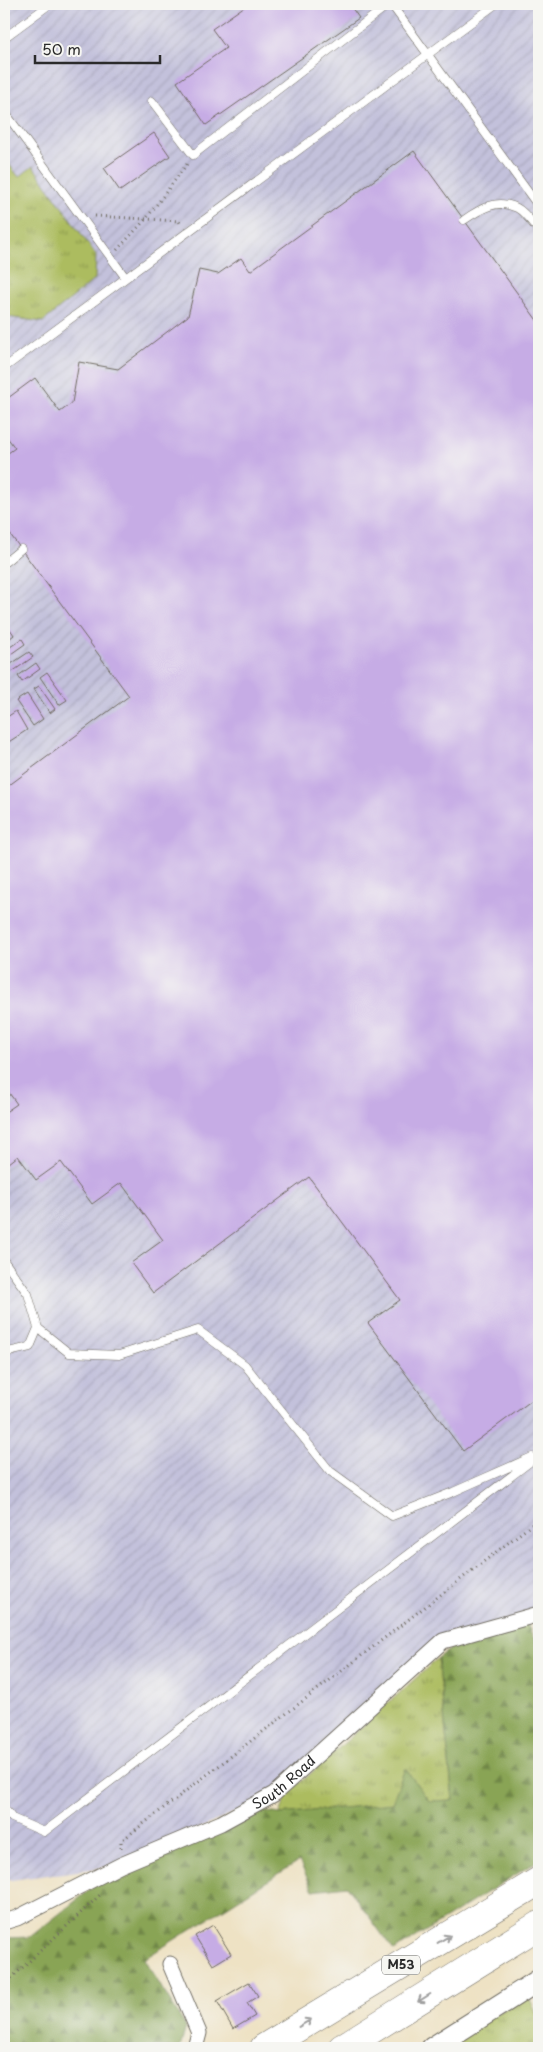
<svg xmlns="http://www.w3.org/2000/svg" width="543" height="2052" font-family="'Playpen Sans',sans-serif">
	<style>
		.industrial { fill: url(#industrial-furrows) }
		.grass { fill: url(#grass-tufts); stroke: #6c7444 }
		.forest { fill: url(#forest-firs); stroke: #5a6840 }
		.building { fill: #c6ace5 }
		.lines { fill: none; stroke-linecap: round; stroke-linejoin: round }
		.service-casing { stroke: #6f6b61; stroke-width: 9 }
		.minor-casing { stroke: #6f6b61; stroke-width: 17 }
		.secondary-casing { stroke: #6f6b61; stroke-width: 23 }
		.motorway-casing { stroke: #6f6b61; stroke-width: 29 }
		.path { stroke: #6f6b61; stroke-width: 3; stroke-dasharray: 1 4; stroke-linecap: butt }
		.service { stroke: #fff; stroke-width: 8 }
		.minor { stroke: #fff; stroke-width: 15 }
		.secondary { stroke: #fff; stroke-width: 21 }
		.motorway { stroke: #fff; stroke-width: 28 }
		.oneway { stroke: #a0a0a0 }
		.labels { text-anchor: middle; stroke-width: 5; stroke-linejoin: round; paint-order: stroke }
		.shield { fill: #f6f6f2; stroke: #686867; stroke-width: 1 }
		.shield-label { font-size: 12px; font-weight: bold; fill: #2b2b2b }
		.street-label { font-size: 14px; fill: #2b2b2b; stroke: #f6f6f2 }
	</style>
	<defs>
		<pattern id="industrial-furrows" width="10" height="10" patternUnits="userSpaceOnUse" patternTransform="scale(1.25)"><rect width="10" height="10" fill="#c3c1db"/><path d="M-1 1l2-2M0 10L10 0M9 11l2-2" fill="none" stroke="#a8a6bc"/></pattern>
		<pattern id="grass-tufts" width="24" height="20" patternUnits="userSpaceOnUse" patternTransform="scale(1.25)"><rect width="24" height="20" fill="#acbc5e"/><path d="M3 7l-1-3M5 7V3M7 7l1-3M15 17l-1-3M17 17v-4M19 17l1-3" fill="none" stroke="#8c994e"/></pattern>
		<pattern id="forest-firs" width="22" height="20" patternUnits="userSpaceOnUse" patternTransform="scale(1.25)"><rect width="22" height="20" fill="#89a455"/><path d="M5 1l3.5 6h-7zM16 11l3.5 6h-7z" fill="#708647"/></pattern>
	</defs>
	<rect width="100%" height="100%" fill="#f6f6f2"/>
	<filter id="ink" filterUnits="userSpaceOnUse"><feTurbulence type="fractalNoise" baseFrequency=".02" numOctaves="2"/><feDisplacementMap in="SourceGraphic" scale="10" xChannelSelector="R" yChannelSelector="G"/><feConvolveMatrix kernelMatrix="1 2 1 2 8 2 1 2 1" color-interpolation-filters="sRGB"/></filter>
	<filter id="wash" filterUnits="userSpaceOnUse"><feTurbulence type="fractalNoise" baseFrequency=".0096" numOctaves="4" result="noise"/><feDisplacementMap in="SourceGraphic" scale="20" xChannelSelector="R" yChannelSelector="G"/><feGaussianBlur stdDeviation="1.12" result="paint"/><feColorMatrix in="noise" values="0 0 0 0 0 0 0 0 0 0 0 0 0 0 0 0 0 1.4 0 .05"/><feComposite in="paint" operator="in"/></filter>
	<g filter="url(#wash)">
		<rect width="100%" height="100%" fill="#eee2c4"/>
		<path class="industrial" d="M4 4H539V1614L443 1641 274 1794 121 1865 4 1881Z"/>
		<path class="grass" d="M4 158 19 177 33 166 96 255 95 279 43 322 7 317 4 313Z
			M438 1658 453 1800 280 1814 287 1795Z
			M529 1997 539 2019V2048H453L448 2038Z"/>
		<path class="forest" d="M527 1624 539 1649V1860L394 1951 347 1886 313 1890 299 1861 144 1959 186 2027 180 2048H4V1938L30 1937 121 1865 262 1811 280 1814 392 1803 405 1768 429 1801 453 1800 438 1658 464 1639Z"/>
		<g id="blocks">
			<path class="building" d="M248 4H349L359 18 206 125 177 82 226 48 212 29Z
				M154 133 170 156 120 191 104 168Z
				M414 151 539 323V1395L463 1451 368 1323 400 1300 309 1177 153 1293 131 1263 163 1240 121 1183 92 1204 61 1162 36 1180 18 1156 4 1167V1113L17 1104 4 1086V789L129 696 4 526V456L15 448 4 433V401L35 378 60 412 72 403 79 362 118 369 188 316 199 270 218 274 241 258 250 271Z
				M10 629 14 635 4 643V634Z
				M22 639 25 644 8 656 4 651Z
				M29 652 33 657 12 672 8 666Z
				M36 663 40 669 22 682 18 676Z
				M47 672 67 700 59 705 40 677Z
				M39 686 55 709 50 713 34 689Z
				M27 694 43 719 33 726 16 701Z
				M16 711 27 730 4 745V719Z
				M213 1925 231 1954 213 1965 195 1936Z
				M249 1982 258 1996 247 2003 255 2016 233 2029 217 2001Z"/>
		</g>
	</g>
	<g filter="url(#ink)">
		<use href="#blocks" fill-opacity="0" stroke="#6f6b61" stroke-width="1"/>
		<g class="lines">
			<defs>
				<path id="service" d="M391 4 539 207
					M537 4 539 8
					M4 38 50 4
					M152 101 193 155 389 4
					M4 111 125 277
					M464 220C480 209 497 198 517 208 525 212 533 224 539 231
					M4 368 496 4
					M4 563 21 549
					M4 1261 28 1294 38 1328 30 1347 4 1353
					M38 1328 69 1353 119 1355 198 1330 245 1365 330 1471 392 1516 453 1492 532 1457
					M4 1808 12 1818 44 1832 539 1455"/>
				<g id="minor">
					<path id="s1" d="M4 1922 17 1918 121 1865 221 1823 274 1794 443 1641 539 1614"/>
					<path d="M170 1964 199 2033 195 2048"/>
				</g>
				<path id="secondary" d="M432 2048 539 1980"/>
				<path id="motorway" d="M264 2048 539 1881
					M342 2048 539 1925"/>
			</defs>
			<use href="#service" class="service-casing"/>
			<use href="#minor" class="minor-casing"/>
			<use href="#secondary" class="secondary-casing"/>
			<use href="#motorway" class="motorway-casing"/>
			<path class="path" d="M4 70 8 67
				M95 216 179 221 180 223
				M117 250 146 219 187 164
				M121 1848V1841L539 1519
				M4 1985 102 1893"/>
			<use href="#service" class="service"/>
			<use href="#minor" class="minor"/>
			<use href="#secondary" class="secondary"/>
			<use href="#motorway" class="motorway"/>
		</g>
		<defs><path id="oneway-shaft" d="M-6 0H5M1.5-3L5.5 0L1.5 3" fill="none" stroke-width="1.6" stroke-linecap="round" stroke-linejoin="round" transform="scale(1.25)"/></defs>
		<g class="oneway">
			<use href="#oneway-shaft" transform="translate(444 1939) rotate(-31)"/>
			<use href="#oneway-shaft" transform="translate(424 1998) rotate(148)"/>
			<use href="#oneway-shaft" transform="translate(305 2023) rotate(-31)"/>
		</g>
	</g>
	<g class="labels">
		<rect class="shield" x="382" y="1955.5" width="38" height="19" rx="4"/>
		<g class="shield-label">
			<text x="401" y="1969">M53</text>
		</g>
		<g class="street-label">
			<text dy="5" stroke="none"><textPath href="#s1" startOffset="314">South Road</textPath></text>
		</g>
	</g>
	<rect width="543" height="2052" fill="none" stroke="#f6f6f2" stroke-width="20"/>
	<path d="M35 55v8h125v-8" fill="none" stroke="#2b2b2b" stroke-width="2.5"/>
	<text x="42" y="55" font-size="15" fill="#2b2b2b" stroke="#f6f6f2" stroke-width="4" paint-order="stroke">50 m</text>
</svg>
